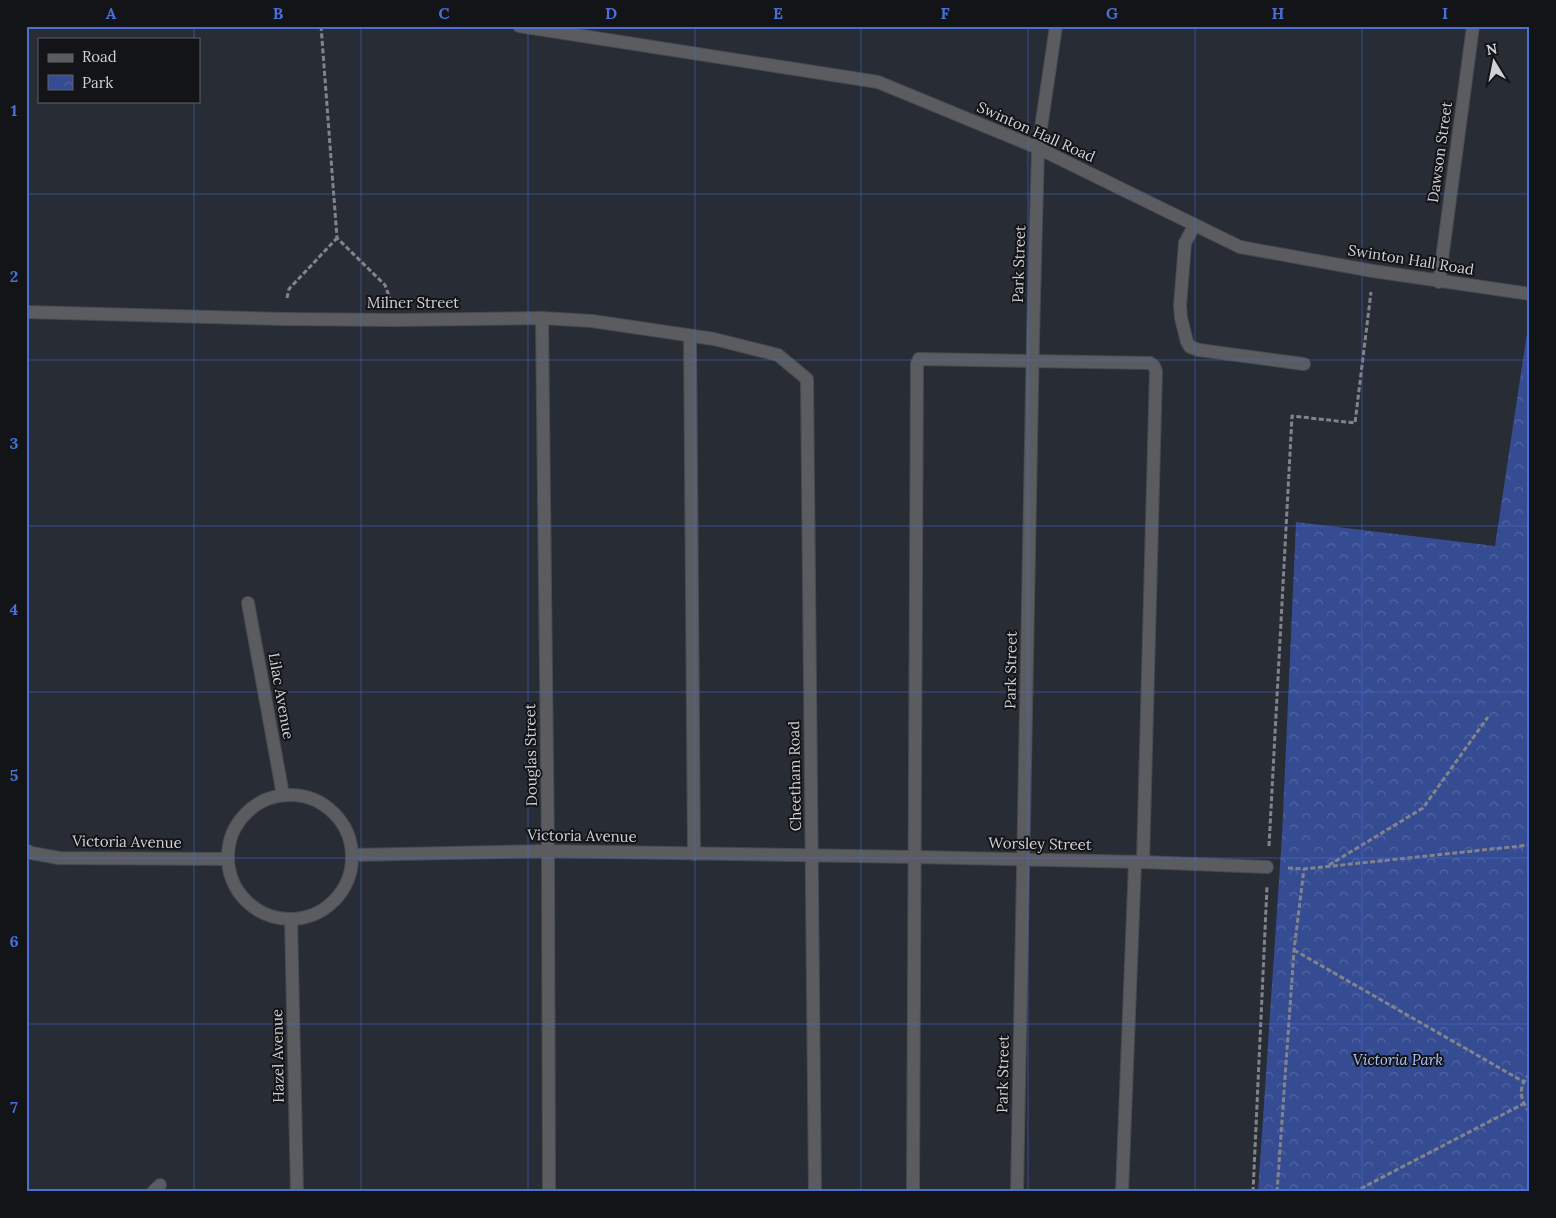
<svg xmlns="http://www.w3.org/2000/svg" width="1556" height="1218" font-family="Lora,serif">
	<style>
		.park { fill: url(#park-crowns) }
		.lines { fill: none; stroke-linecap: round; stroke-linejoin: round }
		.lane-casing { stroke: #464a51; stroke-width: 14 }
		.street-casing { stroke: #464a51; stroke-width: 14 }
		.path { stroke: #82848b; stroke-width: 3; stroke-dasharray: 5 2.5; stroke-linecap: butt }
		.lane { stroke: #5a5c60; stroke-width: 12 }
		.street { stroke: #5a5c60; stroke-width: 12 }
		.grid { fill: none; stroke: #4a6fd8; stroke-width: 1; stroke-opacity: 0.55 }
		.labels { text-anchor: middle; stroke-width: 4; stroke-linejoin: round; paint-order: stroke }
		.street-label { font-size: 15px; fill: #cfd1d6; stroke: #131418 }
		.park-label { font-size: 15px; font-style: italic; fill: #aac1fe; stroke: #131418 }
		.neatline { fill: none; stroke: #4a6fd8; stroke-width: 2 }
		.grid-label { font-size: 16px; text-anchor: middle; font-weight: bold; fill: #4a6fd8 }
	</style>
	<defs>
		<pattern id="park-crowns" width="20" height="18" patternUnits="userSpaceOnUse" patternTransform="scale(1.25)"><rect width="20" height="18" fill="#364c92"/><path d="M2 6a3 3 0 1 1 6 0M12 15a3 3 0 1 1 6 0" fill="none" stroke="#5265a1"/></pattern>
	</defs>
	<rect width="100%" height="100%" fill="#282c34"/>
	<path class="park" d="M1530 313V1192H1258L1282 836 1296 522 1495 546Z"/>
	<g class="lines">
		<defs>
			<path id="lane" d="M1194 226 1185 243 1180 306 1181 318 1187 342 1190 347 1199 350 1304 364
				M690 336 694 854
				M913 1192 917 364 919 359 1150 363 1154 366 1156 371 1143 862
				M1122 1192 1135 862"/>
			<path id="street" d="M519 26 878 82 1038 148 1240 247 1373 271 1530 294
				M1439 282 1473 26
				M26 312 283 319 398 320 542 318 592 321 714 339 778 355 807 379 815 1192
				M542 318 548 851 549 1192
				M248 603 283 795
				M228 857a62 62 0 1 1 124 0a62 62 0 1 1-124 0Z
				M26 850 31 853 59 858 228 859
				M353 855 548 851 915 857 1143 862 1267 867
				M291 919 297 1192
				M153 1192 160 1185
				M1017 1192 1033 337 1038 148 1056 26"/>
		</defs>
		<use href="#lane" class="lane-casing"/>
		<use href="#street" class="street-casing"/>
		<path class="path" d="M321 26 337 238 385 285 390 299
			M287 298 289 289 337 238
			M1269 846 1292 416 1355 423 1371 292
			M1329 865 1423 808 1488 717
			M1288 868 1304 869 1530 845
			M1294 950 1524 1082
			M1530 1074C1518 1085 1519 1100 1530 1112
			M1253 1192 1267 887
			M1277 1192 1294 950 1304 869
			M1354 1192 1523 1104"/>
		<use href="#lane" class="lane"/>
		<use href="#street" class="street"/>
	</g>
	<path class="grid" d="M194 26V39M361 26V1192M528 26V1192M695 26V1192M861 26V1192M1028 26V1192M1195 26V1192M1362 26V1192M194 101V1192M26 194H1530M26 360H1530M26 526H1530M26 692H1530M26 858H1530M26 1024H1530"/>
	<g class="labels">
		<g class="street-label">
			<text transform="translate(1036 132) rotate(24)" y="5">Swinton Hall Road</text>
			<text transform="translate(1440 152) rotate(-82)" y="5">Dawson Street</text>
			<text transform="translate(1411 260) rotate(9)" y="5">Swinton Hall Road</text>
			<text transform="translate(1019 264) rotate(-88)" y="5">Park Street</text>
			<text x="413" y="308">Milner Street</text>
			<text transform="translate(1011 670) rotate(-89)" y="5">Park Street</text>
			<text transform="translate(281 696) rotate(80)" y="5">Lilac Avenue</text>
			<text transform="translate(531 755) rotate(-91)" y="5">Douglas Street</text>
			<text transform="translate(795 776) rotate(-91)" y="5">Cheetham Road</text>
			<text transform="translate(582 836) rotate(1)" y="5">Victoria Avenue</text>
			<text transform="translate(127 842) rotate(1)" y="5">Victoria Avenue</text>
			<text transform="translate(1040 844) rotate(1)" y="5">Worsley Street</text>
			<text transform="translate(278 1056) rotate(-91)" y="5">Hazel Avenue</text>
			<text transform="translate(1003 1074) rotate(-89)" y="5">Park Street</text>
		</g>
		<g class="park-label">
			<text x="1398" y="1065">Victoria Park</text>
		</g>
	</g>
	<rect width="1556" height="1218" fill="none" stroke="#131418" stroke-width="55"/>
	<rect x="38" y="38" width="162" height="65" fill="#131418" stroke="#5e6064"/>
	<rect x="48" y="54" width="25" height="8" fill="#5a5c60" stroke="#5e6064"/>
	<text x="82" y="62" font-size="15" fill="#cfd1d6">Road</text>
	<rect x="48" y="75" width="25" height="15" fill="url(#park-crowns)" stroke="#5e6064"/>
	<text x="82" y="88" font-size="15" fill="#cfd1d6">Park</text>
	<g transform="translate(1494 62) rotate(350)" stroke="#131418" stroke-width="4" paint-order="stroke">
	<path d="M0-4L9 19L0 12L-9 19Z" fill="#cfd1d6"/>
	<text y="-8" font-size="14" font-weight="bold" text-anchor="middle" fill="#cfd1d6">N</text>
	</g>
	<rect x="28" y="28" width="1500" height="1162" class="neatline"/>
	<g class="grid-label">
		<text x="111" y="19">A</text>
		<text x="278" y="19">B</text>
		<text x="444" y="19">C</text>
		<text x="611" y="19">D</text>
		<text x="778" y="19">E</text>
		<text x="945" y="19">F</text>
		<text x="1112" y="19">G</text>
		<text x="1278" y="19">H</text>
		<text x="1445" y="19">I</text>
		<text x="14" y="116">1</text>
		<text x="14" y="282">2</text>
		<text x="14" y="449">3</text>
		<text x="14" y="615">4</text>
		<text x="14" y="781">5</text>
		<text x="14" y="947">6</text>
		<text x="14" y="1113">7</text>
	</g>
</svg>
